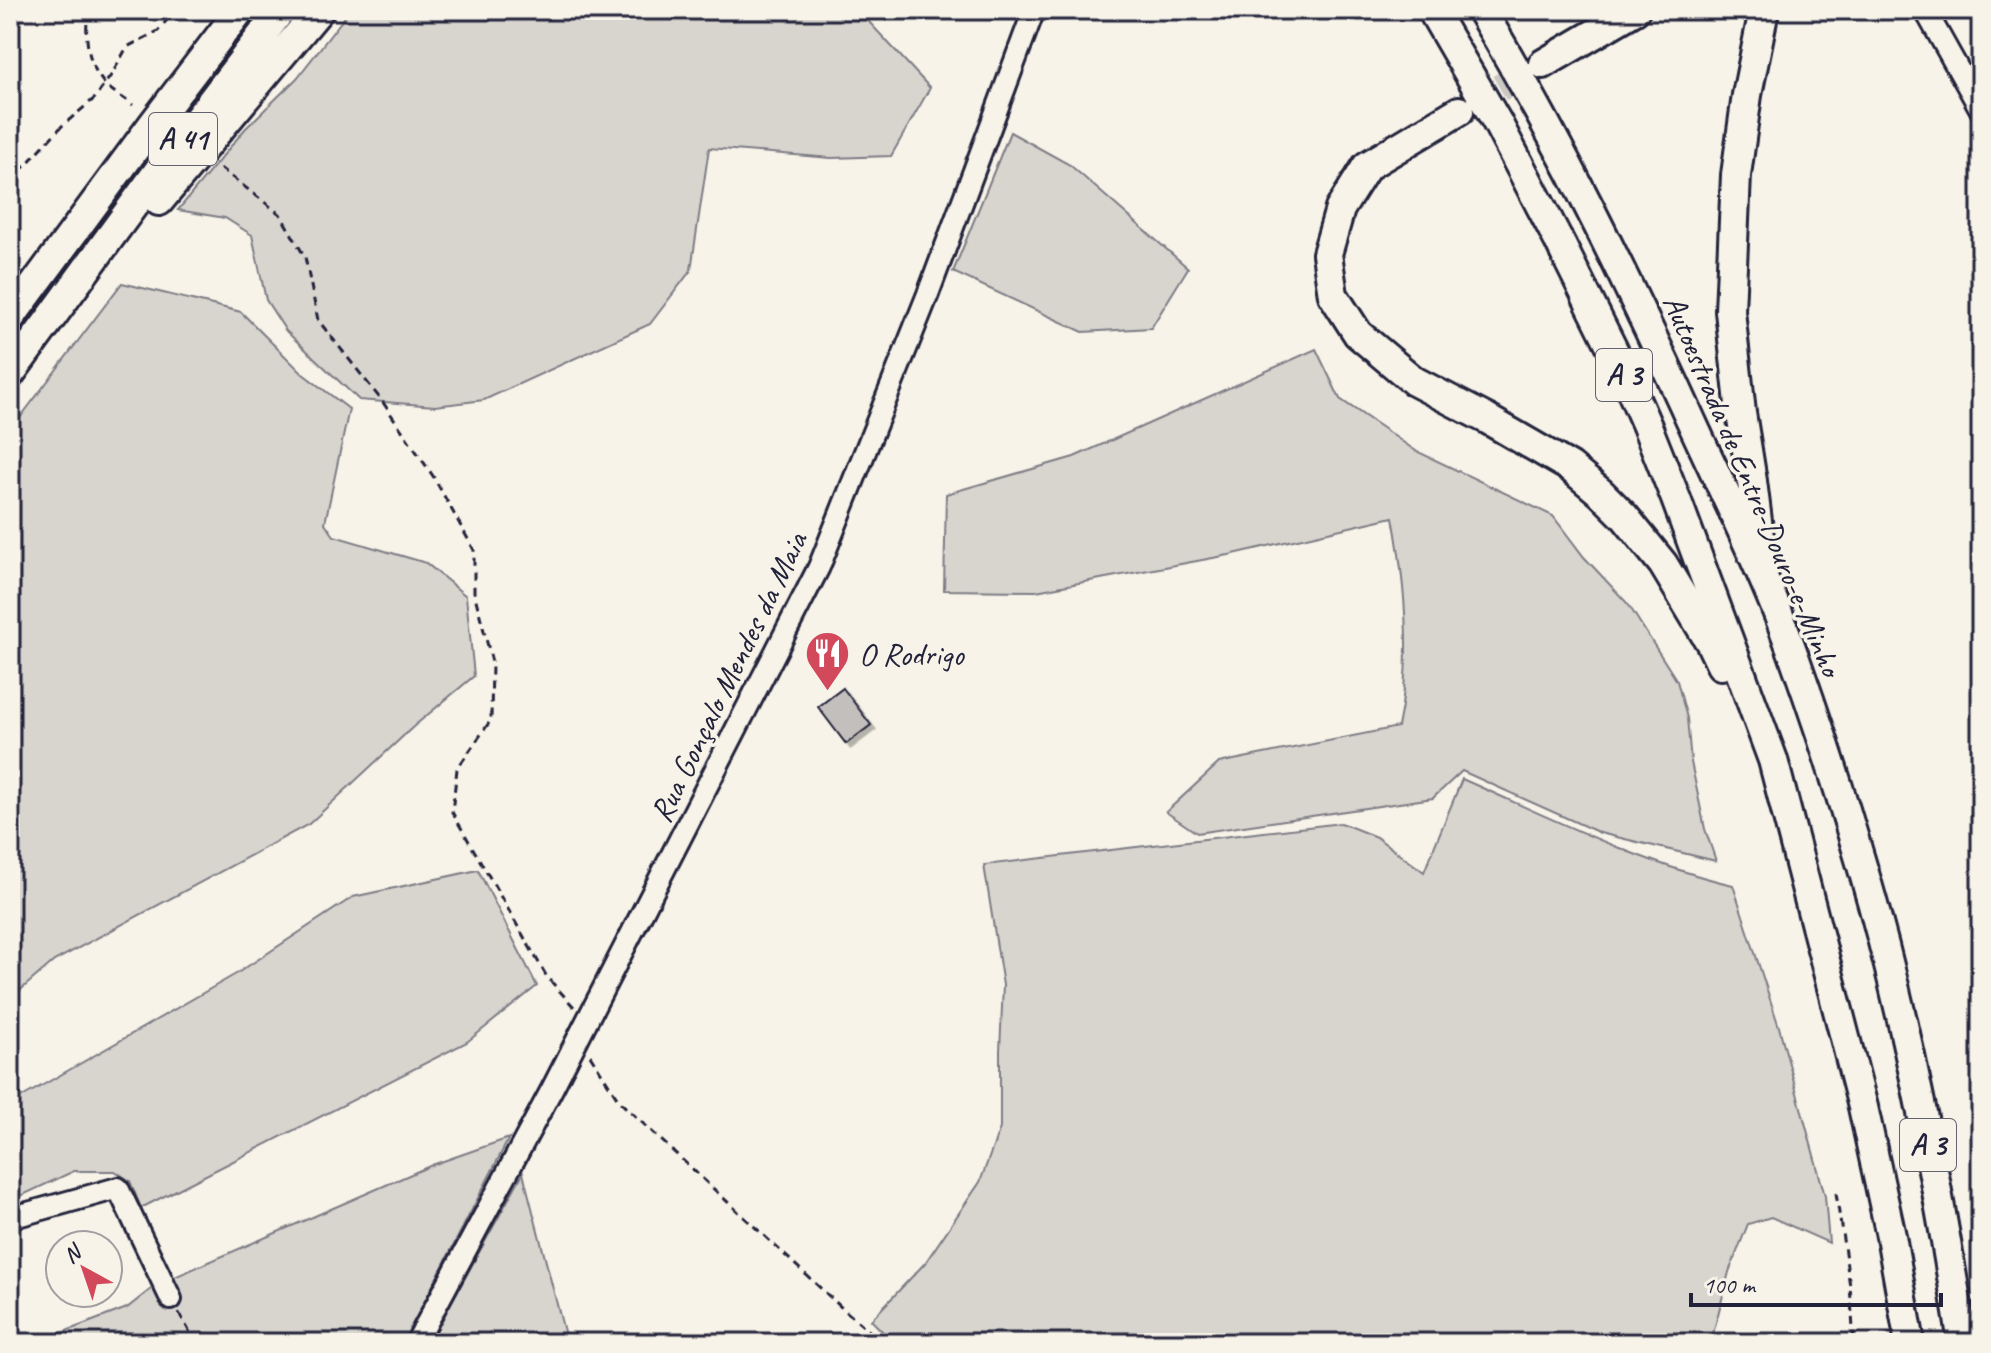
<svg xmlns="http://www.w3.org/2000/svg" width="1991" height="1353" font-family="Caveat,sans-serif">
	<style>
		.green { fill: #d8d5cf; stroke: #7d7c85; stroke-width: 2 }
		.building { fill: #c2bfbd; stroke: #22223b; stroke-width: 2; filter: url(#shadow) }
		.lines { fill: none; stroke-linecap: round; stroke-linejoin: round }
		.highway-tunnel { stroke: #ccc9c5; stroke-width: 28; stroke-dasharray: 28 14; stroke-linecap: butt }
		.minor-casing { stroke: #22223b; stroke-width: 26 }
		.highway-casing { stroke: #22223b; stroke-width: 34 }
		.path { stroke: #22223b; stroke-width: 3; stroke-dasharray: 8 6; stroke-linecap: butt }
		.minor { stroke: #f7f3e8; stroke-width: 20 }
		.highway { stroke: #f7f3e8; stroke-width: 28 }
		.labels { text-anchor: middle; stroke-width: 7; stroke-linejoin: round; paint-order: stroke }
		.shield { fill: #f7f3e8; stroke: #62616f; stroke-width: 2 }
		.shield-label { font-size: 30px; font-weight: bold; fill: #22223b }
		.street-label { font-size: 32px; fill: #22223b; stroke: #f7f3e8 }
		.poi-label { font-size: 32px; fill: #22223b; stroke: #f7f3e8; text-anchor: start }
	</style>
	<defs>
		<filter id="shadow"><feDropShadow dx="4.5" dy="4.5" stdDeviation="0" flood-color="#0004"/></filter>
	</defs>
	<rect width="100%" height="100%" fill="#f7f3e8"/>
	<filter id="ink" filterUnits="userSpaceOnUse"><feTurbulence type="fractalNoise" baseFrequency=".0125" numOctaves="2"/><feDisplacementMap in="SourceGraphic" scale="16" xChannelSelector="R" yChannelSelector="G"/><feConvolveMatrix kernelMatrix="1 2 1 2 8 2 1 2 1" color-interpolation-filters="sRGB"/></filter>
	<g filter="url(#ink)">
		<path class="green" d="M350 10H858L930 88 891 156 831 158 709 148 691 270 650 324 484 400 435 406 359 400 286 331 266 300 252 235 225 218 178 210 245 129 297 78Z
			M1010 132 1070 165 1188 268 1151 328 1083 332 953 272Z
			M122 283 241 312 303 374 349 409 325 523 334 536 426 563 466 596 474 676 413 727 309 824 54 961 10 999V431Z
			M1316 349 1340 399 1416 451 1553 516 1584 557 1628 604 1677 681 1687 718 1691 762 1705 829 1716 861 1600 833 1462 771 1433 798 1197 833 1166 812 1219 763 1398 727C1413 660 1405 583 1393 517L1229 555 1036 591 944 590 946 494 1074 457Z
			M1462 779C1551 818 1639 863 1733 885L1779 1027 1825 1196 1829 1243 1771 1217 1748 1224 1729 1272 1713 1334 1722 1343H894L871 1320 925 1263 980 1182 1000 1128V1051L1003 985 984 865 1341 823 1376 837 1424 872Z
			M478 870 537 986 467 1042 141 1208 130 1181 115 1171H74L10 1201V1104L236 974 353 897Z
			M509 1138 403 1343H47L61 1333 127 1308 156 1285 432 1165Z
			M523 1173 567 1343H429Z"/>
		<path class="building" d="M843 688 871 725 846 744 818 707Z"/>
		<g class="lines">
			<path class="highway-tunnel" d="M1463 109 1538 66"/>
			<defs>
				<path id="minor" d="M1925 10 1981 110
					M10 1218 118 1188 171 1299
					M416 1343 552 1089 819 567 928 294 1034 10"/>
				<path id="highway" d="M1432 10 1497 122 1560 243 1619 362 1647 426 1676 499 1773 760 1863 1107 1891 1236 1910 1343
					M1481 10C1557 137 1622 270 1684 405 1716 477 1753 548 1781 621 1811 701 1838 784 1862 866 1908 1022 1937 1183 1963 1343
					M1543 64 1635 10
					M1459 111 1367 166 1340 209 1327 254 1333 295 1358 334 1414 381 1487 419 1570 467 1601 493 1625 517 1663 564 1710 642 1721 665
					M159 201 319 10
					M10 318 153 124 240 10
					M10 374 162 166 281 10
					M1763 552 1759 537 1752 481 1741 413 1730 311 1736 175 1747 95 1764 10"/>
			</defs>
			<use href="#minor" class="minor-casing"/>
			<use href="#highway" class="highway-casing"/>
			<path class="path" d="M88 10C85 36 86 60 103 82 110 91 124 98 133 105
				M220 168 280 214 305 257 318 320 382 401 433 476 474 550V592L492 662 491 720 457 769 452 812 547 977 574 1007
				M10 182 62 126 95 98 112 74 127 47 158 31 175 10
				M590 1055 620 1102 842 1308 883 1343
				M1836 1193 1850 1286 1854 1343
				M179 1313 196 1343"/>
			<use href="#minor" class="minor"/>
			<use href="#highway" class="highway"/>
		</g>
	</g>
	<defs>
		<symbol id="restaurant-pin" viewBox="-11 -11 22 30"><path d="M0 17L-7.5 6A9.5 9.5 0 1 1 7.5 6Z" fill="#d1495b" stroke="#f7f3e8"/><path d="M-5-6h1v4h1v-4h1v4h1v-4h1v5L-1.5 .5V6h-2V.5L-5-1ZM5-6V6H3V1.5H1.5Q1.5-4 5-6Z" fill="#fff"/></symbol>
	</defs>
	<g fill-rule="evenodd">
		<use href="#restaurant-pin" x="802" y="628" width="51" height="69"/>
	</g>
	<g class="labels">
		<g class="shield">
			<rect x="149" y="113" width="68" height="52" rx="6"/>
			<rect x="1596" y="349" width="56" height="52" rx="6"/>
			<rect x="1900" y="1119" width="56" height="52" rx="6"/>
		</g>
		<g class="shield-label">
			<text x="183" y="149">A 41</text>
			<text x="1624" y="385">A 3</text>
			<text x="1928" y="1155">A 3</text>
		</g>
		<g class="street-label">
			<text transform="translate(1753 485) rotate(67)" y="11">Autoestrada de Entre-Douro-e-Minho</text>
			<text transform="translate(728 677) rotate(-64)" y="11">Rua Gonçalo Mendes da Maia</text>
		</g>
		<g class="poi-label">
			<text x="859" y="665">O Rodrigo</text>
		</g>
	</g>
	<rect width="1991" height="1353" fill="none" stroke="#f7f3e8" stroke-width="40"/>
	<rect x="20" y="20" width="1951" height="1313" fill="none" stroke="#22223b" stroke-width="3" filter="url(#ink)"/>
	<g transform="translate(84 1269) rotate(320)"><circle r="38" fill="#f7f3e8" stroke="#a29fa3" stroke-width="2"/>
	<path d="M0-6L14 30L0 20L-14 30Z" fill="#d1495b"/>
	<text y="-12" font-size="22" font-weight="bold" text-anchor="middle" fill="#22223b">N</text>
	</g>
	<path d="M1691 1293v12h250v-12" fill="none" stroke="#22223b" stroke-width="4"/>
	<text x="1703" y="1293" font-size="24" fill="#22223b" stroke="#f7f3e8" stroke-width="6" paint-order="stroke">100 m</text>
</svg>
